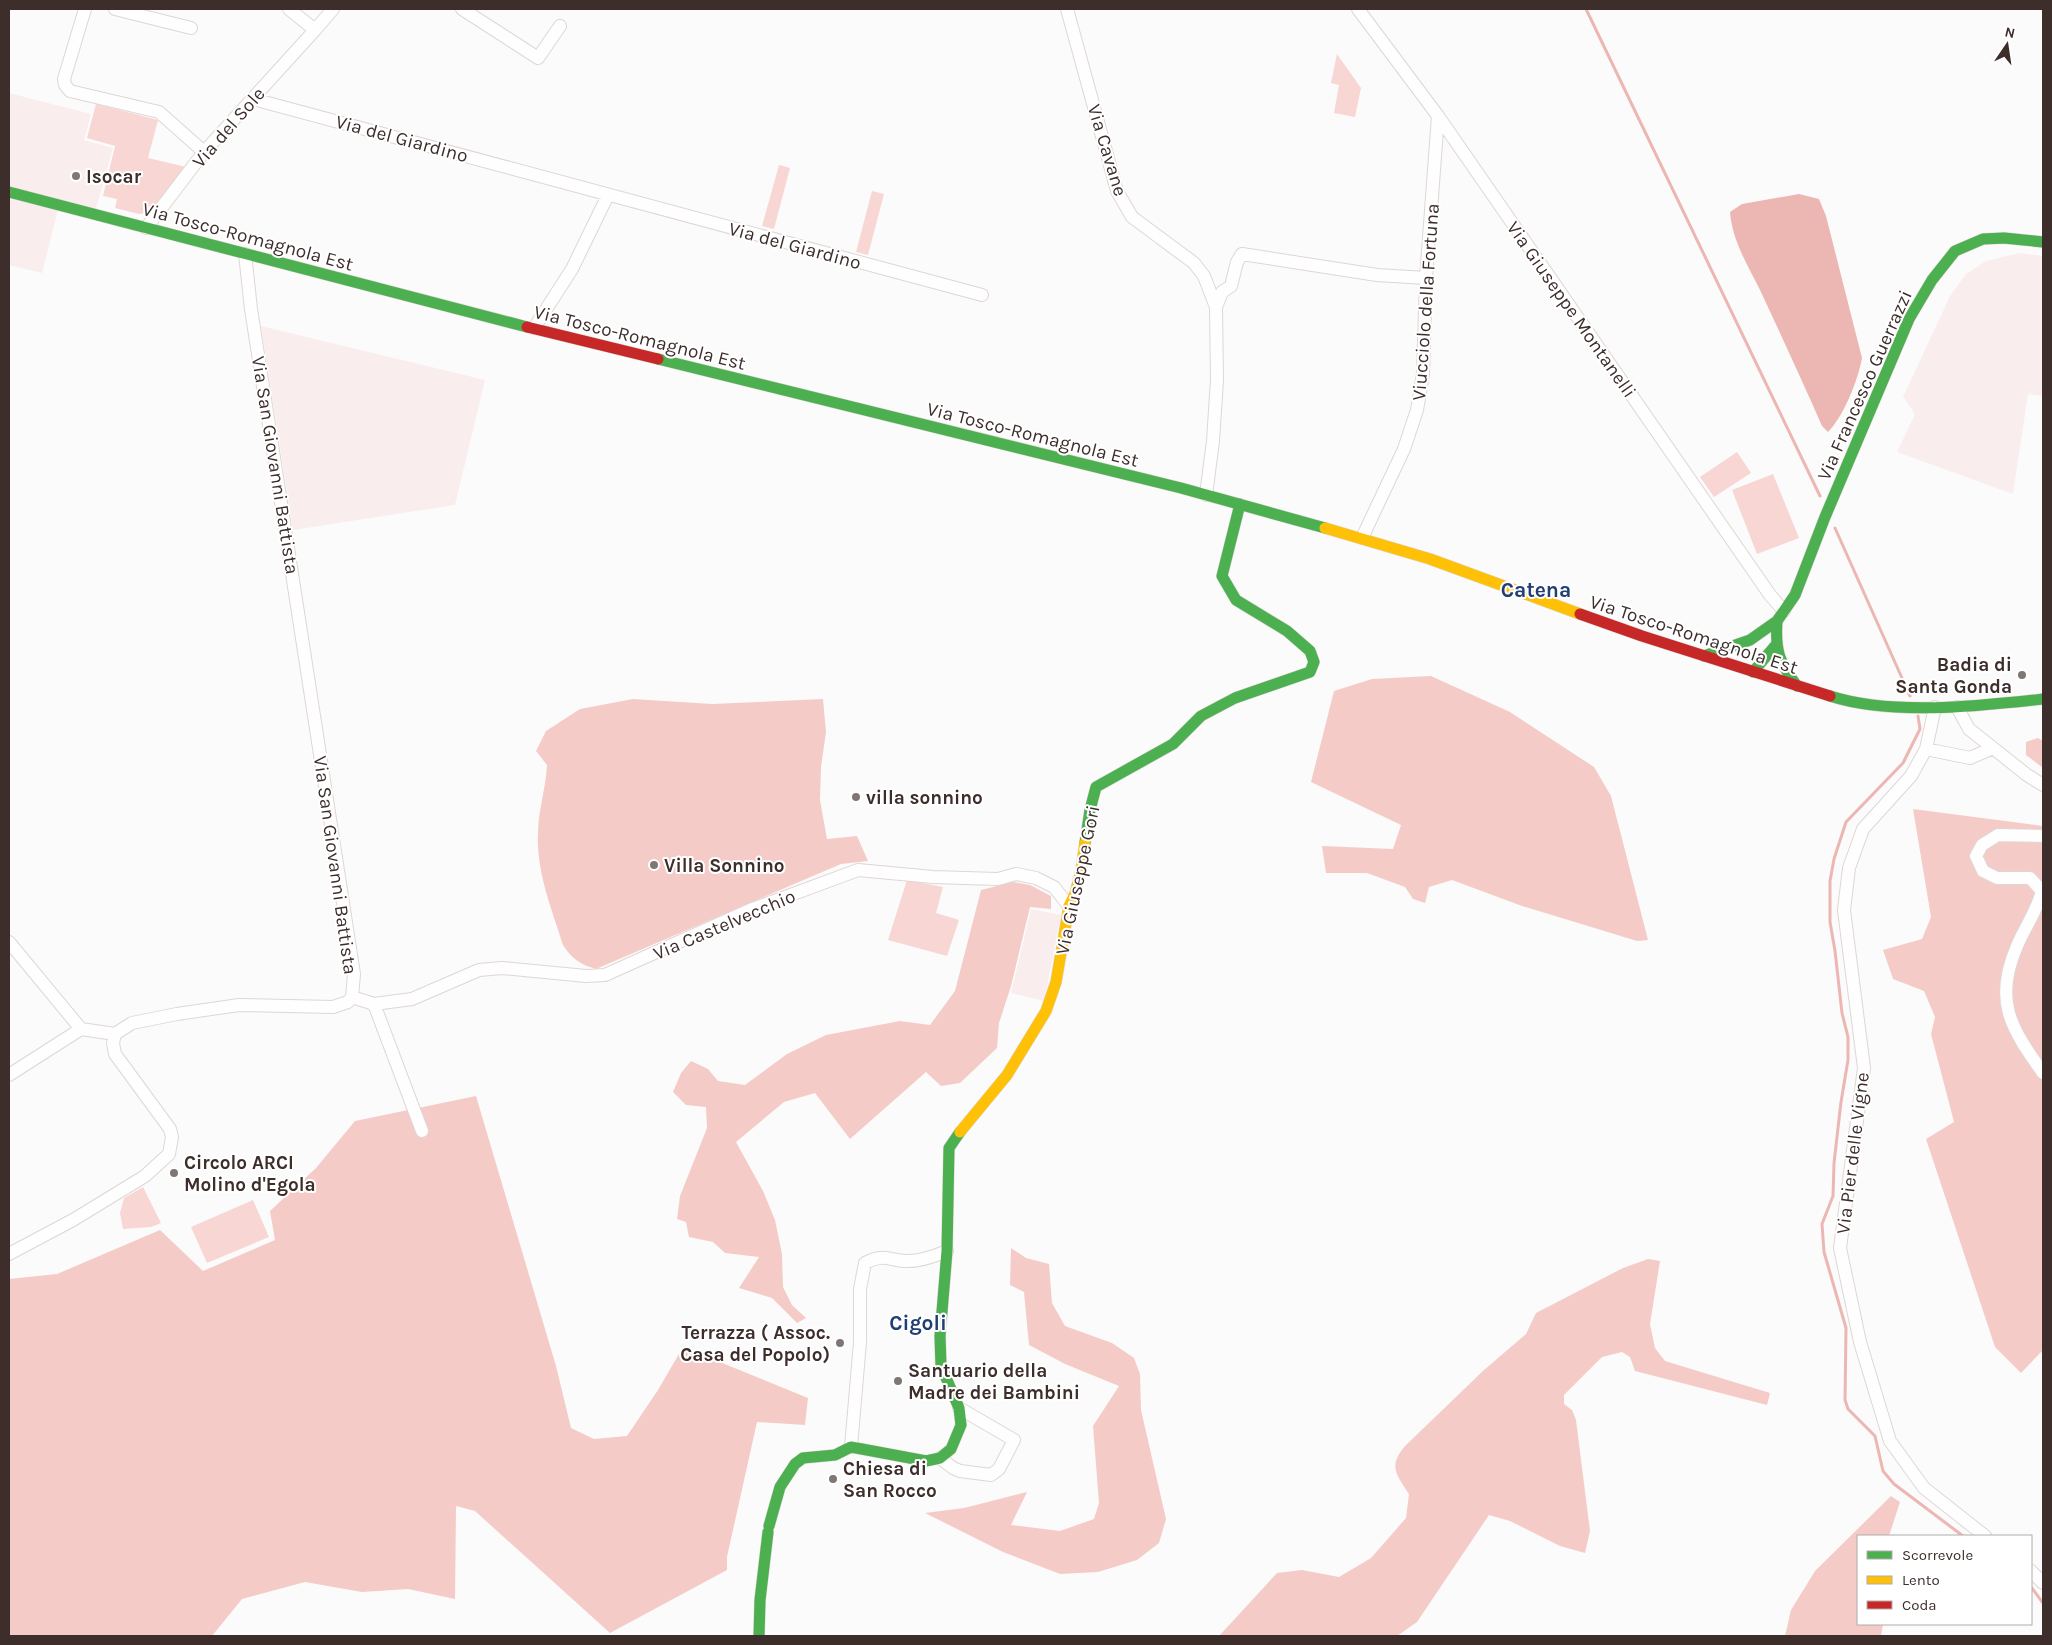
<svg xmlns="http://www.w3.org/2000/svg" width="2052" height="1645" font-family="Karla,sans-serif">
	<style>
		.built { fill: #f9eeed }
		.green { fill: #f8d6d3 }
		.forest { fill: #f5cbc7 }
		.water { fill: #ecb7b2 }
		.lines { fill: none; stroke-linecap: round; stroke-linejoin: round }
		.stream { stroke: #ecb7b2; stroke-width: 3 }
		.street-casing { stroke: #dfd6d5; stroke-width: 14 }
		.fast-casing { stroke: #dfd6d5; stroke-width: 12 }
		.slow-casing { stroke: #dfd6d5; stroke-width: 12 }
		.jam-casing { stroke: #dfd6d5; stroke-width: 12 }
		.street { stroke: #fefefe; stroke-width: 12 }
		.fast { stroke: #4caf50; stroke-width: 11 }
		.slow { stroke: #ffc107; stroke-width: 11 }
		.jam { stroke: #c62828; stroke-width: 11 }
		.poi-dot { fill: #807674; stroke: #fff; stroke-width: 2 }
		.labels { text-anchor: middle; stroke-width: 4; stroke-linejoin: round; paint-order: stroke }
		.street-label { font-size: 19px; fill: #3d2e2c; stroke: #fff }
		.poi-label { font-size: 19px; font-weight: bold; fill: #3d2e2c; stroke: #fff; text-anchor: start }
		.quarter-label { font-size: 21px; font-weight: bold; fill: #213e75; stroke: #fff }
	</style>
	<rect width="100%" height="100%" fill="#fbfbfb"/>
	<path class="built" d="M9 93 91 114 84 140 113 148 93 219 58 210 42 273 9 265Z
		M2019 253 2043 256V396L2028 394 2013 494 1897 452 1915 414 1903 397 1950 296 1966 274 1986 261Z
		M261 326 485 380 455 505 293 530Z
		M1031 909 1061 915 1044 1001 1011 993Z"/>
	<path class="green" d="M1337 54 1361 88 1355 117 1334 113 1339 85 1331 83Z
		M96 104 158 120 148 158 186 167 150 212 139 214 115 208 117 199 103 196 115 146 87 138Z
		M779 165 790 168 774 229 762 226Z
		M872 191 884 194 868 255 856 252Z
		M1737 452 1751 473 1714 497 1700 477Z
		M1773 474 1799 538 1757 554 1732 490Z
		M907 880 943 887 936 913 959 920 947 956 888 940Z
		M143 1187 161 1223 151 1227 123 1229 120 1213 124 1198Z
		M253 1200 269 1237 207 1263 191 1227Z"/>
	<path class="forest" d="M1431 676 1510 712 1594 767 1611 796 1648 940 1637 941 1522 906 1452 880 1429 887 1425 903 1413 899 1405 887 1367 873H1326L1322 846 1393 849 1401 825 1311 782 1334 691 1372 679Z
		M633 699 712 704 823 699 826 732 821 767 820 800 827 839 857 836 868 861 841 864 596 969C581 965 571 958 563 945 552 909 536 872 538 833 538 811 546 788 547 765L536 751 546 731 580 709Z
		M2038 738 2043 741V768L2026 755V742Z
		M1913 809 2043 826V1350L2021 1373 1995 1347 1926 1139 1954 1122 1931 1034 1935 1017 1924 991 1893 979 1883 950 1922 939 1931 917Z
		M1013 882 1030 885 1051 896V909L1030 907 1011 986 999 1023 997 1048 960 1083 941 1086 926 1072 850 1139 815 1093 784 1102 736 1142 763 1191 775 1220 782 1254 783 1287 792 1305 806 1318 797 1323 772 1298 739 1288 759 1257 725 1253 713 1242 689 1237 686 1222 677 1219 680 1196 707 1128 706 1107 686 1105 673 1092 681 1073 691 1061 708 1069 718 1081 745 1085 787 1054 826 1035 900 1021 930 1025 955 991 981 890Z
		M476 1096 556 1366 571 1428 594 1439 627 1436 658 1390 683 1347 808 1398 805 1425 757 1422 727 1557V1570L610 1633 475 1511 456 1506 455 1599 408 1589 362 1592 305 1582 242 1599 212 1636H9V1279L57 1274 160 1230 203 1271 275 1240 270 1211 316 1168 355 1121Z
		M1011 1248 1026 1258 1049 1264 1052 1303 1065 1326 1112 1343 1134 1358 1140 1374 1141 1410 1166 1519 1159 1543 1137 1560 1098 1572 1060 1574 1003 1552 925 1513 964 1508 1027 1492 1011 1525 1060 1531 1094 1519 1099 1503 1093 1426 1119 1386 1065 1364 1029 1345 1024 1292 1010 1285Z
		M1648 1259 1660 1261 1650 1324 1655 1348 1665 1361 1770 1393 1767 1405 1635 1371 1630 1357 1622 1352 1602 1357 1564 1395V1404L1572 1410 1576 1420 1590 1531 1585 1553 1560 1546 1510 1521 1489 1515 1417 1622 1397 1636H1219L1277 1573 1302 1570 1339 1577 1371 1558 1406 1518 1409 1494C1396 1474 1388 1466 1405 1446L1484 1370 1526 1334 1536 1313 1623 1268Z
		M1891 1496 1900 1502 1889 1536H1858V1624H1883L1881 1636H1785L1791 1610 1815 1571Z"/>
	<path class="water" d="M1799 194 1819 199 1826 216 1862 358C1858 380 1844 416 1828 432L1822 426C1802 380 1781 335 1760 290 1748 266 1732 240 1730 212L1742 204Z"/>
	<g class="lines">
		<path class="stream" d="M1586 9 1820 496
			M1835 528 1910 696
			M1918 716 1920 729 1903 763 1846 822 1834 859 1830 881V922L1835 951 1842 1013 1848 1037V1060L1841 1102 1834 1163 1833 1196 1822 1224 1824 1252 1846 1328 1845 1400 1848 1409 1875 1436 1883 1471 1894 1484 1963 1536
			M2031 1587 2043 1603"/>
		<defs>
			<path id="street" d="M85 9 64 79 65 85 70 91 159 112 204 152
				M115 9 191 28
				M289 9 315 30
				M462 9 538 58 560 26
				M1067 9 1117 191 1132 217 1194 263 1204 276 1216 307 1217 380 1213 441 1206 495
				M1358 9 1438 116 1770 595 1784 611
				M253 99 982 295
				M146 228 204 152 315 30 333 9
				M1216 307 1222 292 1231 286 1237 262 1242 254 1377 275 1426 278
				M534 328 572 269 608 195
				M1362 538 1404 449 1417 410 1423 374 1426 278 1438 116
				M1935 707 1926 749 1911 776 1863 829 1849 868 1844 910 1864 1068 1840 1248 1860 1342 1890 1441 1924 1488 1985 1536
				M1957 707 1969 729 2027 775 2043 785
				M1926 749 1970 758 1993 748
				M2043 836 1998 835 1982 845 1976 856 1983 871 1997 878H2030L2042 891C2037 911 2025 927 2017 946 1993 1001 2011 1028 2043 1073
				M9 942 81 1029 115 1034
				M352 997 374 1004 412 999 479 970 502 968 586 976 605 975 750 910 858 870 933 877 998 879 1016 874 1036 878 1054 887 1069 906
				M374 1004 422 1131
				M9 1075 81 1029
				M9 1254 73 1220 145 1176 169 1154 172 1137 170 1129 115 1054 113 1043 115 1034 132 1023 177 1014 239 1005 333 1007 348 1002 352 997 354 974 251 309 245 254
				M851 1447 860 1342V1289L865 1263C883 1254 886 1259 904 1261 919 1262 933 1257 947 1251
				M940 1458 953 1468 960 1471 991 1475 999 1469 1014 1440 959 1408
				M2031 1571 2043 1583"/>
			<path id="fast" d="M9 192 527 327
				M658 359 1181 488 1325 528
				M1777 621C1775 651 1779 662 1797 686
				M1704 656 1750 640 1777 621 1795 595 1825 517 1909 319 1932 280 1955 251 1983 239 2004 238 2043 242
				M1753 672 1775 646
				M1830 696C1892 716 1979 706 2043 699
				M1085 843 1090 810 1096 787 1173 744 1201 716 1235 698 1310 672 1314 662 1310 651 1287 631 1236 600 1222 576 1240 504
				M769 1526 780 1487 795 1464 803 1458 835 1455 851 1447 926 1461 940 1458 951 1449 961 1425 959 1408 941 1366 940 1336 947 1251 949 1148 960 1132
				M759 1636 760 1600 768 1532"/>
			<path id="slow" d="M1325 528 1430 559 1580 614
				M960 1132 1007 1075 1046 1011 1056 982 1069 906 1075 894 1081 871 1085 843"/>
			<path id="jam" d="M527 327 658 359
				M1580 614 1642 636 1830 696"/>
		</defs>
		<use href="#street" class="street-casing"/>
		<use href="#fast" class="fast-casing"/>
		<use href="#slow" class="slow-casing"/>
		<use href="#jam" class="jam-casing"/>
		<use href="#street" class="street"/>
		<use href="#fast" class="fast"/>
		<use href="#slow" class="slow"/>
		<use href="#jam" class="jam"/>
	</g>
	<g class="poi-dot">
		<circle cx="76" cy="176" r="5"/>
		<circle cx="2022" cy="675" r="5"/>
		<circle cx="856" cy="797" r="5"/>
		<circle cx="654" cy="865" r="5"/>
		<circle cx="174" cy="1173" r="5"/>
		<circle cx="840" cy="1343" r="5"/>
		<circle cx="898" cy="1381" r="5"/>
		<circle cx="833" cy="1479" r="5"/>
	</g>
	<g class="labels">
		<g class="street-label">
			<text transform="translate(228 127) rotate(-49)" y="7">Via del Sole</text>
			<text transform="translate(402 138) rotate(15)" y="7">Via del Giardino</text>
			<text transform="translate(1108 150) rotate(73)" y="7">Via Cavane</text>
			<text transform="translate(248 236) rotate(15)" y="7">Via Tosco-Romagnola Est</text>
			<text transform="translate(795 245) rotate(15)" y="7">Via del Giardino</text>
			<text transform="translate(1425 302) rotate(-86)" y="7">Viucciolo della Fortuna</text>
			<text transform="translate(1572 309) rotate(55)" y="7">Via Giuseppe Montanelli</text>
			<text transform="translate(640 337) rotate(14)" y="7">Via Tosco-Romagnola Est</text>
			<text transform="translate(1864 385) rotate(-66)" y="7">Via Francesco Guerrazzi</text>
			<text transform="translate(1033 434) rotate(14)" y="7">Via Tosco-Romagnola Est</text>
			<text transform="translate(276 465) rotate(81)" y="7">Via San Giovanni Battista</text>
			<text transform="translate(1694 634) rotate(18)" y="7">Via Tosco-Romagnola Est</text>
			<text transform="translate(336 865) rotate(82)" y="7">Via San Giovanni Battista</text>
			<text transform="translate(1077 880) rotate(-78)" y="7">Via Giuseppe Gori</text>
			<text transform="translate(724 924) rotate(-23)" y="7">Via Castelvecchio</text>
			<text transform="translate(1852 1153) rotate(-83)" y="7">Via Pier delle Vigne</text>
		</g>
		<g class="poi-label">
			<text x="86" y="183">Isocar</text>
			<text x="2012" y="671" text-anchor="end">Badia di<tspan x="2012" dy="22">Santa Gonda</tspan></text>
			<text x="866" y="804">villa sonnino</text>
			<text x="664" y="872">Villa Sonnino</text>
			<text x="184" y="1169">Circolo ARCI<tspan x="184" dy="22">Molino d'Egola</tspan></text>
			<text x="830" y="1339" text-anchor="end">Terrazza ( Assoc.<tspan x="830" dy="22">Casa del Popolo)</tspan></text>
			<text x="908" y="1377">Santuario della<tspan x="908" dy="22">Madre dei Bambini</tspan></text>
			<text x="843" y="1475">Chiesa di<tspan x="843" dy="22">San Rocco</tspan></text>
		</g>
		<g class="quarter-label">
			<text x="1536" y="597">Catena</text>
			<text x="918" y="1330">Cigoli</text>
		</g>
	</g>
	<rect width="2052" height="1645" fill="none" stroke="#3d2e2c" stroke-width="20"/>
	<rect x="1857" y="1535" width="175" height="90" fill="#ffffff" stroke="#b1abab"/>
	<rect x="1867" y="1551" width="25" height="8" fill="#4caf50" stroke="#b1abab"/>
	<text x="1902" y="1560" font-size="15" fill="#3d2e2c">Scorrevole</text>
	<rect x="1867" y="1576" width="25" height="8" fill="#ffc107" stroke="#b1abab"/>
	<text x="1902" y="1585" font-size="15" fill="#3d2e2c">Lento</text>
	<rect x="1867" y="1601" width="25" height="8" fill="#c62828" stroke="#b1abab"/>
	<text x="1902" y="1610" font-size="15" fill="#3d2e2c">Coda</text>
	<g transform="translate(2007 45) rotate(13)" stroke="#ffffff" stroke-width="4" paint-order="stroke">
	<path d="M0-4L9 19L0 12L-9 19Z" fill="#3d2e2c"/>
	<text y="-8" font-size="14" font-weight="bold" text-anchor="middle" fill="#3d2e2c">N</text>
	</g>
</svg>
